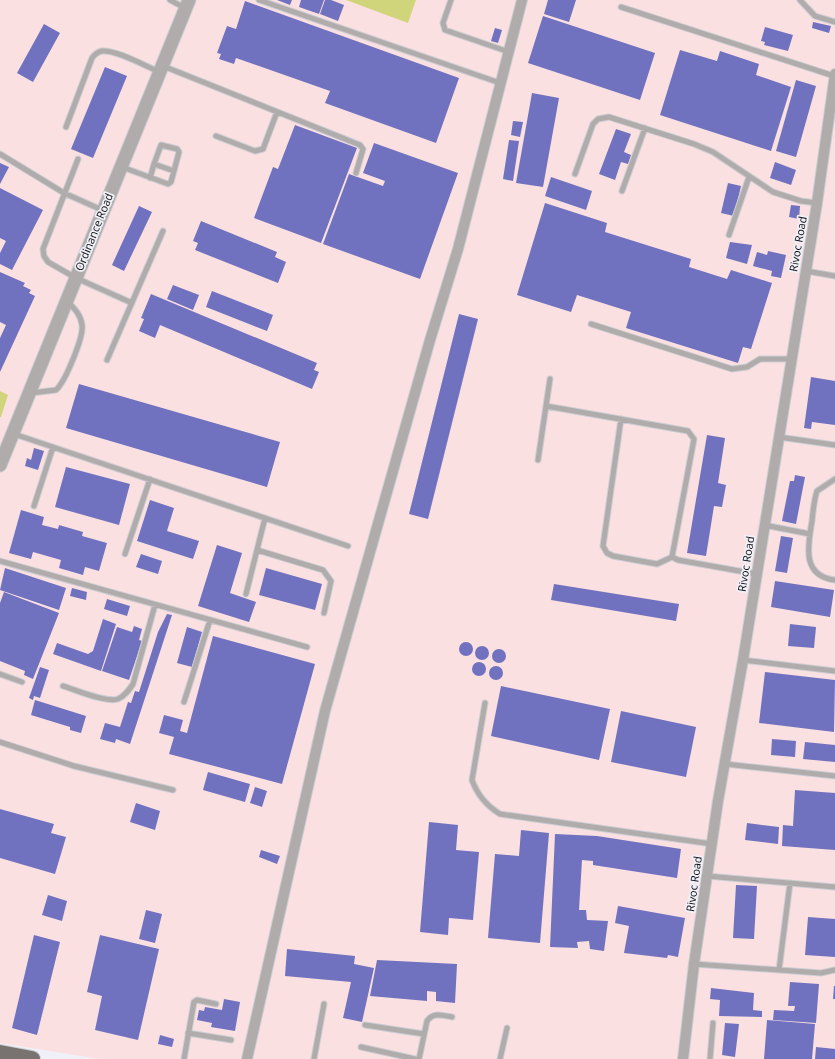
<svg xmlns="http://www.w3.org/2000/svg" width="835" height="1059" font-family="'Open Sans',sans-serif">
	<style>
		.industrial { fill: #fbe0e2 }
		.green { fill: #d0d57c }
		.building { fill: #7072bf }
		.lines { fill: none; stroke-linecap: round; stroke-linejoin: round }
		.service-casing { stroke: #cccdd3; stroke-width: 7 }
		.minor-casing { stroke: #cccdd3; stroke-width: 12 }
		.tertiary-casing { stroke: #cccdd3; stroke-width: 15 }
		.primary-casing { stroke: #cccdd3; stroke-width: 18 }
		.service { stroke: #afacab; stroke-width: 5 }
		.minor { stroke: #afacab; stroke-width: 10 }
		.tertiary { stroke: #afacab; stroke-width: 13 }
		.primary { stroke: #787270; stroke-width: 16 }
		.labels { text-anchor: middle; stroke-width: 3.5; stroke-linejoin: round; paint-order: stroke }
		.street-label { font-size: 11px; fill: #0f0f11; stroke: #f0f1f8 }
	</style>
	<rect width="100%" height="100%" fill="#f0f1f8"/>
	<path class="industrial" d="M0 0H835V1059H99L0 1043Z"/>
	<path class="green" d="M346 0H416L408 23Z
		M0 391 8 395 1 417H0Z"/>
	<path class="building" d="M277 0H292L290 5Z
		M301 0H324L319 14 299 7Z
		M325 0H331L344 5 338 21 320 14Z
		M548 0H576L569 22 544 14Z
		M245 1 459 78 436 143 325 103 330 91 236 58 234 64 219 59 221 54 217 53 227 26 236 29Z
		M543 16 655 53 640 100 528 63Z
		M813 22 831 26 829 33 812 28Z
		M44 24 60 33 33 82 17 73Z
		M765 27 793 35 788 51 764 45 765 42 761 41Z
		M495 28 502 30 498 43 491 41Z
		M680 50 717 61 720 51 759 64 756 75 791 87 771 151 660 115Z
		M105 67 127 76 93 158 71 149Z
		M796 80 816 86 796 157 776 151Z
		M532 93 559 98 543 187 516 183Z
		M513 121 523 122 520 137 511 135Z
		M295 125 357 148 321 243 254 218 273 167 278 169Z
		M616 129 631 134 624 152 631 155 628 164 621 162 615 180 599 174Z
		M509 140 519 141 513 181 503 179Z
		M374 143 458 173 420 279 323 244 349 174 383 186 385 181 363 173Z
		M775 162 796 170 791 185 770 178Z
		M0 163 9 167 0 184Z
		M551 177 592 191 586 210 545 196Z
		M728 183 741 186 734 216 721 213Z
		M0 188 43 210 12 270 0 264V253L6 241 0 238Z
		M545 203 607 223 605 232 691 259 689 267 727 279 731 270 772 283 751 349 743 347 738 363 626 328 631 312 577 295 571 312 517 295Z
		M791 205 800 206 799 219 789 217Z
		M139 206 152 212 124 271 112 265Z
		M201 221 277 252 275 257 286 262 278 283 195 250 198 243 193 241Z
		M730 242 752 245 747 264 726 258Z
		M768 251 786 255 781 278 771 276 772 271 753 266 757 252 767 255Z
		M0 272 25 283 23 286 31 290 29 293 35 296 0 372V338L6 325 0 322Z
		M173 285 199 295 193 310 167 299Z
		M212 291 273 315 267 331 206 307Z
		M151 294 317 363 314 370 319 372 312 389 160 325 155 338 139 331 144 319 141 318Z
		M459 314 478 319 428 519 409 514Z
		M811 377 835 381V425L812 422 811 429 804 428Z
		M79 384 280 442 267 487 66 428Z
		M707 435 725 438 718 483 726 485 722 507 714 506 706 556 687 553Z
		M34 448 44 451 38 470 25 466 27 458 31 460Z
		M66 467 130 484 119 525 55 507Z
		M795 475 805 477 796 524 782 521 790 481H794Z
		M150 500 174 508 167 531 199 541 193 559 137 541Z
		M21 510 44 517 42 525 58 529 59 525 83 532 82 536 107 543 99 571 85 567 83 575 59 568 61 560 33 552 31 559 9 553Z
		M781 536 793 538 787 573 775 571Z
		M217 545 242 553 230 593 256 602 249 622 198 606Z
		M141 554 162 561 158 574 136 567Z
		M5 568 66 588 59 610 0 590Z
		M266 568 322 584 315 610 259 595Z
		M775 581 834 590 830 617 771 607Z
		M554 584 679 604 676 621 551 600Z
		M72 588 87 592 86 600 70 596Z
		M4 592 59 613 33 679 24 675 25 671 0 661V603Z
		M107 599 130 606 127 616 104 609Z
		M167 614 172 615 130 744 116 739 115 743 100 739 105 723 120 727 128 702 131 703 135 691 139 692 158 632Z
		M103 619 116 624 101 671 53 654 57 643 88 654 93 651Z
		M790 624 816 627 814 648 788 646Z
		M134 626 142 629 139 640 142 641 129 680 102 671 117 627 132 632Z
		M187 627 202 632 192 667 177 663Z
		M213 636 315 664 282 784 169 754 174 737 159 733 164 715 183 720 180 731 187 733Z
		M459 649a7 7 0 1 1 14 0a7 7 0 1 1-14 0Z
		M475 653a7 7 0 1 1 14 0a7 7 0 1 1-14 0Z
		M492 656a7 7 0 1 1 14 0a7 7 0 1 1-14 0Z
		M472 669a7 7 0 1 1 14 0a7 7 0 1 1-14 0Z
		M489 673a7 7 0 1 1 14 0a7 7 0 1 1-14 0Z
		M40 667 49 670 40 698 34 696 33 700 29 698Z
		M765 672 835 680 834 732 759 723Z
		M501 686 610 709 599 760 491 736Z
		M35 700 86 716 81 733 70 730V727L31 715Z
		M621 711 696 727 686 777 611 762Z
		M772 739 796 741 795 757 771 755Z
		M805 742 835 745V762L803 759Z
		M208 772 250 784 245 802 203 790Z
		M255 787 267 791 262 807 250 803Z
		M795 790 835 793V850L782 846 783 825 793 826Z
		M136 803 160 811 155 830 130 822Z
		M0 809 54 824 51 833 66 837 55 874 0 858Z
		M429 822 458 825 456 850 479 852 473 920 449 918 448 935 420 932Z
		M747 823 779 827 778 844 745 840Z
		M521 830 549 833 540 943 488 938 495 854 519 856Z
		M555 834 597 836 681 849 677 878 593 865V861L582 860 579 910H586L587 920 608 921 604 951 590 949 589 941 577 942 578 948 550 947Z
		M261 850 280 856 277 864 259 857Z
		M736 885 757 886 754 939 733 938Z
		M48 895 67 901 62 921 42 915Z
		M618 906 685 918 678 957 668 955 667 958 624 953 629 926 615 923Z
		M146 910 162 914 155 943 139 939Z
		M808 917 835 919V957L805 955Z
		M34 935 60 942 37 1035 12 1028Z
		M100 935 159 949 138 1040 95 1030 102 996 87 992Z
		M287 949 355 956 354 964 374 968 362 1022 343 1018 351 982 285 976Z
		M377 960 457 964 455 1003 436 1001V992L427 991V1001L370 996Z
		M790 982 819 984 816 1023 773 1020 774 1010 794 1011 795 1006H788Z
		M834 986H835V999H833Z
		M711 988 754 993 753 1010 762 1011V1017L719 1016 720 1000 710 999Z
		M224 999 240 1002 235 1031 211 1027 212 1023 197 1020 199 1010 204 1011 205 1007 222 1010Z
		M767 1020 815 1024 812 1059H764Z
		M725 1023 739 1024 735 1057 722 1055Z
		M160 1035 174 1039 172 1047 158 1044Z
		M816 1047 835 1049V1059H815Z"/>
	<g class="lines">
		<defs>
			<path id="service" d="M170 0 185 8
				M259 0 500 83
				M451 0 443 23 445 30 509 52
				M800 0 815 16 835 22
				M621 7 834 76
				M163 66 360 145 363 149 356 173
				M66 127 92 58C95 54 97 52 102 51 117 50 145 66 160 72
				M216 136 255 151 263 149 277 112
				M0 154 64 193 102 210
				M78 159 43 249 44 256 48 262 76 278 132 303
				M122 167 168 184 171 182 179 152 177 149 161 145 154 164
				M575 174 593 124 598 119 609 117 694 144 713 152 773 192 801 201 817 203
				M150 178 154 164 174 171
				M622 191 645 128
				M729 235 749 177
				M806 271 835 276
				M591 324 732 369 747 367 760 359H791
				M107 360 163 231
				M31 393 56 390C65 382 84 337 82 325 81 315 74 308 68 302
				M546 406 688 431 694 439 672 557 678 560 756 574
				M621 419 603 546 607 553 613 556 657 564 672 557
				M14 434 348 546
				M779 437 835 445
				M538 460 550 379
				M835 479 817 491C814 500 813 511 812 521 808 545 801 576 835 580
				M34 506 53 447
				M764 525 810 534
				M257 550 323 570 331 581 324 613
				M125 554 150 479
				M0 561 307 647
				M246 594 265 518
				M743 660 835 671
				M0 674 22 682
				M63 686C76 690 106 703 118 699 125 696 129 690 133 684L155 605
				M184 702 210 620
				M485 703 472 780C477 794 487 806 500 814L712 844
				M0 742 74 766 173 790
				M725 764 835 776
				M707 876 835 887
				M694 964 821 973 835 970
				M779 970 790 883
				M365 1025 424 1034
				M188 1033 231 1040
				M361 1047 415 1059
				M184 1059 194 1002 197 1000 216 1004
				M314 1059 324 1004
				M419 1059 427 1021C433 1012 442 1015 452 1017
				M500 1059 507 1028
				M710 1059 713 1023"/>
			<path id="minor" d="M247 1059 325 711 430 340 458 249 522 0
				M683 1059 694 964 718 801 743 660 817 203 835 74"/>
			<path id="tertiary" d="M0 465 189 0"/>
			<path id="primary" d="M0 1053 32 1059"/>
		</defs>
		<use href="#service" class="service-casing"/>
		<use href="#minor" class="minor-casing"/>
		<use href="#tertiary" class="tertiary-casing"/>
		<use href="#primary" class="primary-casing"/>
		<use href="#service" class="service"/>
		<use href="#minor" class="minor"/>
		<use href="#tertiary" class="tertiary"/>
		<use href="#primary" class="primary"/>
	</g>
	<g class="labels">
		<g class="street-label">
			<text transform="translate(94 232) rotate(-68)" y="4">Ordinance Road</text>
			<text transform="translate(798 244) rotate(-80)" y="4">Rivoc Road</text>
			<text transform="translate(746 564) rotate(-81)" y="4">Rivoc Road</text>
			<text transform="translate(694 884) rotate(-82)" y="4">Rivoc Road</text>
		</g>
	</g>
</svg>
